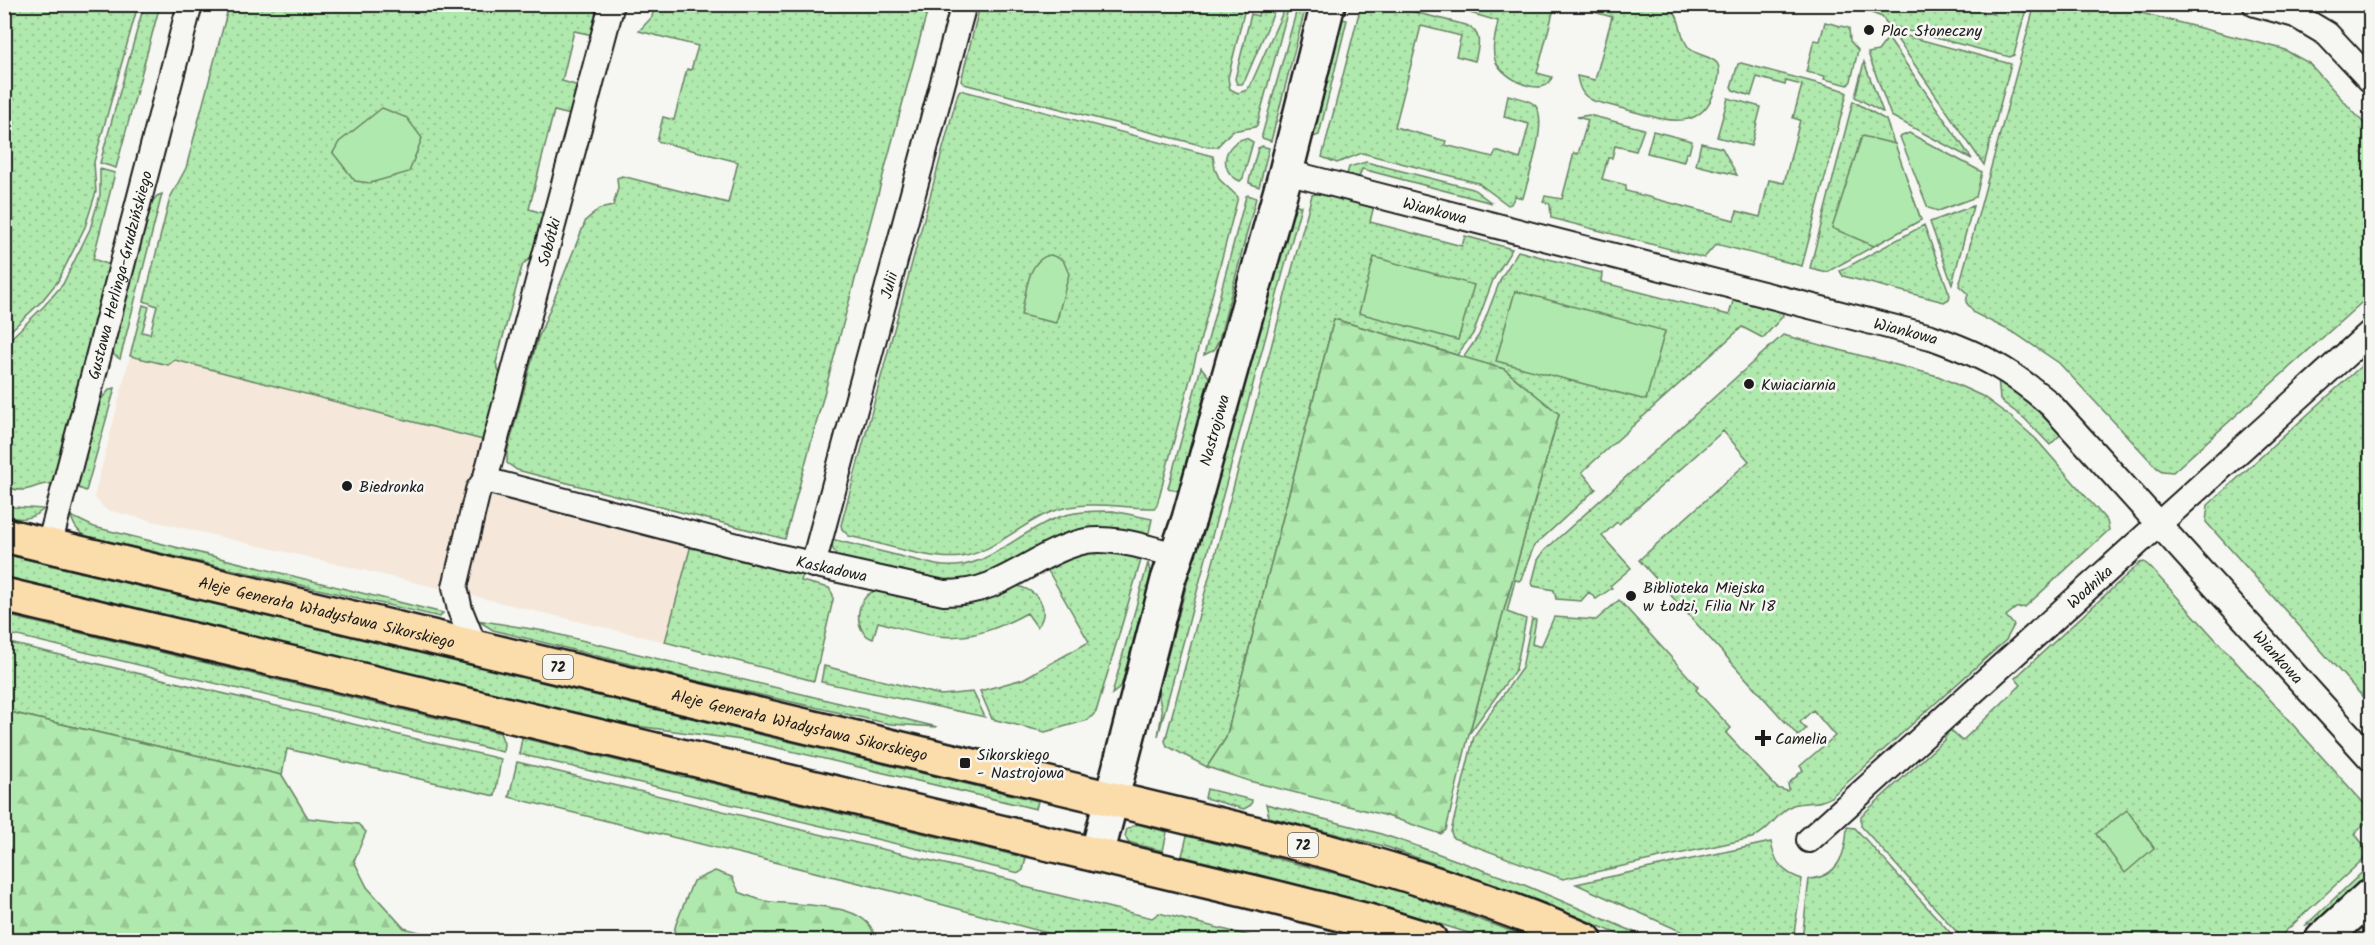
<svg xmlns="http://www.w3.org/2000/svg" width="2375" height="945" font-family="Kalam,sans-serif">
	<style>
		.built { fill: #f5e8da }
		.grass { fill: url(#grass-dots); stroke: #668264; stroke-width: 1.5 }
		.forest { fill: url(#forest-firs); stroke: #668264; stroke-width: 1.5 }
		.park { fill: #b0e9ad; stroke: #668264; stroke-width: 1.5 }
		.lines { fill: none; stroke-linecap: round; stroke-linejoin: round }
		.street-casing { stroke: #1c1c1c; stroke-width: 28 }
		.secondary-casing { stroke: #1c1c1c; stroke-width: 38 }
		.primary-casing { stroke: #1c1c1c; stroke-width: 38 }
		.street { stroke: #f6f6f2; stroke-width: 24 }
		.secondary { stroke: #f6f6f2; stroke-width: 33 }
		.primary { stroke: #fbddab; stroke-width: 33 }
		.poi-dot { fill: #1c1c1c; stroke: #f6f6f2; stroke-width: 2 }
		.labels { text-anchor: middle; stroke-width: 5; stroke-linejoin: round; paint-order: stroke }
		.shield { fill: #f6f6f2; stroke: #5d5d5c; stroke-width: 1.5 }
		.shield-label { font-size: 15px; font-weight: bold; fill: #1c1c1c }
		.poi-label { font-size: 16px; fill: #1c1c1c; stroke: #f6f6f2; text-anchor: start }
		.street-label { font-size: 16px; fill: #1c1c1c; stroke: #f6f6f2 }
	</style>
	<defs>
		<pattern id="grass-dots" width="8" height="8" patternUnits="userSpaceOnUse" patternTransform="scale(1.5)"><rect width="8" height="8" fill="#b0e9ad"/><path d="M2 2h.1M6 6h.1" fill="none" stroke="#97c794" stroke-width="1.8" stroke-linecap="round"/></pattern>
		<pattern id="forest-firs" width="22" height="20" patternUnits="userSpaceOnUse" patternTransform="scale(1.5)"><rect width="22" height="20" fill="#b0e9ad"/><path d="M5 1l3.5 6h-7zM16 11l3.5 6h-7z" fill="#97c794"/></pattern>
	</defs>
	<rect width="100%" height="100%" fill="#f6f6f2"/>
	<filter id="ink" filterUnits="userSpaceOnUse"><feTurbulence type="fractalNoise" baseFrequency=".0167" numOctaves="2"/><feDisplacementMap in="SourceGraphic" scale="12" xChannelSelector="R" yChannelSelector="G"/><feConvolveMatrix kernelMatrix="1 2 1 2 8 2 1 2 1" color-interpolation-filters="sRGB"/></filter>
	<g filter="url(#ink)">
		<path class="built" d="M130 356 168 365 174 360 483 440 443 589 106 510 94 497Z
			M493 492 691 545 665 642 469 595 467 583 488 495Z"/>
		<path class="grass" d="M5 4 138 5 94 162 96 192 85 227 58 281 41 302 5 336Z
			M1246 4 1228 78 1230 89 1238 93 1247 90 1251 84 1286 5 1289 6 1257 125 1255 127 1232 131 1217 147H1208L964 84 961 81 980 5Z
			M1955 4 1993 14 1995 5H2027L2014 55 2010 57 1889 26 1882 17 1869 12 1872 5Z
			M2035 4 2110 5 2283 49 2309 63 2370 130V295L2173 472 2162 471 2157 468 2059 363 2016 334 1974 313 1966 302 1968 294 1959 286Z
			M144 5H160L116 168 100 163Z
			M229 5H594L596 17 593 35 574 31 562 81 579 86 571 115 554 111 529 209 546 214 535 255 523 264 521 270 496 363 501 377 483 440 175 360 168 365 130 356 143 305 149 307 142 332 150 334 157 306 144 301 170 198 186 168Z
			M655 5H929L785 539 517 470 507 463V453L537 341 586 220 599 209 613 206 618 188 617 178 622 176 728 203 738 162 657 141 663 117 674 120 687 69 691 70 698 46 639 31 652 17Z
			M1260 5H1277L1245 80 1242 84H1237L1235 79 1251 14 1258 16Z
			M1361 5H1386L1466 25C1483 33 1479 45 1475 61L1456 56 1461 36 1421 26 1395 127 1446 141 1445 145 1493 157 1496 151 1520 159 1529 124 1504 117 1508 95C1517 98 1529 99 1535 105 1549 119 1528 179 1523 198L1515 196 1511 204 1508 205 1478 183 1362 153 1337 163 1322 157Z
			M1472 5H1555L1537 73 1552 77C1546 100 1502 79 1495 60 1491 47 1496 34 1498 21L1470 13Z
			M1597 5H1666C1684 15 1677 34 1689 48 1697 56 1710 55 1717 63 1722 70 1718 82 1715 90 1702 130 1670 122 1639 113 1624 109 1609 105 1594 101 1582 96 1579 88 1577 76L1595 80 1612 17 1594 12Z
			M1297 9 1305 10 1271 141 1262 138V135Z
			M1337 18 1347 20 1319 135 1307 139Z
			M1825 22 1849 28 1850 41 1858 50 1851 81 1848 85 1824 79 1825 76 1806 72 1814 40 1820 41Z
			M1892 32 2011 64 1984 165Z
			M1888 38 1972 159 1891 116 1868 53 1878 51Z
			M1864 62 1883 112H1882L1855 97Z
			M1741 63 1843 90 1847 93 1802 266 1716 244 1704 258 1551 218 1550 204 1543 202 1545 196 1562 199 1574 153 1578 154 1588 120 1577 117 1589 115 1644 129 1636 151 1615 146 1612 158H1608L1602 179 1626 185V191L1734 220 1737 211 1760 217 1769 180 1784 183 1800 120 1793 118 1802 85 1786 81 1785 85 1757 77 1751 96 1733 90 1731 87 1738 64Z
			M960 90 1213 156 1215 169 1220 180 1238 197 1157 505 1155 508C1119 508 1086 499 1051 512 1020 524 994 552 961 557 931 561 881 543 849 536L842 529 841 525 958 93Z
			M1728 98 1761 107 1751 146 1717 137Z
			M1853 101 1886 120 1921 220 1827 272 1810 268Z
			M1653 131 1692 141 1689 153H1686L1684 162 1647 153Z
			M1246 138 1253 142 1243 178 1240 181C1217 171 1223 143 1246 138Z
			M1701 143 1722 148 1737 175 1696 165Z
			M1262 146 1269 148 1259 187 1249 183V181L1258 148Z
			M1366 162 1473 189 1492 203 1362 169 1359 177 1347 174 1349 167Z
			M100 169 115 173 93 259 110 265 54 484C34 482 30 496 6 487L7 485 5 484V344L44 306 63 284 90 229 100 195Z
			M1321 193 1374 205 1370 222 1462 246 1465 236 1512 249 1493 280 1473 334 1457 355 1334 319 1226 738 1207 767 1167 746 1165 741 1312 195Z
			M162 194 120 359 114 355 112 347 150 204 157 196Z
			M1248 195 1256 198 1219 340 1214 350 1204 355 1246 196Z
			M1294 204 1301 206 1158 736 1162 713 1158 692 1283 223Z
			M1973 206 1952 284 1930 222Z
			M1924 225 1950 295 1949 299 1944 302 1843 276 1840 271Z
			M1518 251 1602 273 1601 282 1729 315 1734 298 1782 311 1783 316 1763 338 1742 327 1582 472 1596 489 1534 546 1521 579 1519 581 1515 580 1507 612 1526 619 1516 669 1469 734 1559 414 1504 369 1463 358 1479 335 1501 278Z
			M1783 335 1938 376 1982 396 2011 417 2036 439 2107 521 2109 530 2025 607 2016 608 2006 616 2014 625 2006 640 1831 797C1820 805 1806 801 1793 805 1778 811 1771 830 1752 838L1563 879 1453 838 1451 832 1474 736 1522 668 1532 619 1536 620 1532 644 1541 647 1554 617 1596 620 1619 600 1698 687 1696 690 1731 728 1726 733 1777 788 1787 791 1789 789 1788 784 1803 770 1800 766 1835 736 1813 710 1800 722 1806 729 1798 736 1639 560 1749 461 1723 431 1619 524 1617 522 1602 536 1631 568 1610 586 1612 588 1596 599 1589 592 1581 601 1556 599 1554 590 1533 586 1532 583 1538 560 1544 551Z
			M2370 358V357V705L2206 522 2208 505Z
			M1201 367 1209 377 1178 491 1168 488Z
			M1998 377 2034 405 2062 433 2050 445 2025 419 2000 400Z
			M115 388 86 491 76 487 97 404 110 389Z
			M5 504 14 507 44 509C31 520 20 520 5 516Z
			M1113 511 1152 519 1149 533 1147 535 1080 531 1060 536 986 576 947 584 841 558C834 553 831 548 831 539L936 565C983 574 1013 535 1054 519 1073 511 1094 511 1113 511Z
			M71 516 94 527 443 613 440 617 86 536C77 531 74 526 71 516Z
			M691 545 803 573 801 581 829 588 833 595V600L814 681 665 642Z
			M1097 550 1139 557 1141 560 1096 712 1088 720 1045 732 992 719 980 691 1023 679 1089 642 1047 569 1058 560Z
			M4 554 1038 801 1036 809 749 741 629 725 5 577Z
			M2144 562 2150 567 2370 810V818L2355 834 2370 853 2276 940H1964L1861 826V816L1944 740 1949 729 1962 741 2021 685 2015 678 2140 563Z
			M1148 563 1151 576 1121 687 1112 694Z
			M1012 586C1033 585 1054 608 1037 627L1027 613C999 628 970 640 938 636 918 634 898 627 878 622L873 639C852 632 855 597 875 591L944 604Z
			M5 615 500 733 504 743 503 752 5 633Z
			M477 620 544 631 937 727 890 724 698 681 493 630Z
			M5 642 501 759 495 796 287 749 282 775 5 711Z
			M824 666 941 695 973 692 985 717 821 682Z
			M522 738 1026 858 1023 870 1019 873 519 754Z
			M517 762 1016 881 1025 887 1152 918 1159 913 1266 940H1073L892 891 509 797Z
			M1207 789 1252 800 1251 805 1244 809 1205 798Z
			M1266 804 1378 833 1414 845 1522 884 1653 940H1632L1539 901 1387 847 1269 817Z
			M1137 824 1167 832 1163 851 1128 842 1125 836 1127 829Z
			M1847 827 1855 828 1957 940H1802L1809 879C1839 877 1846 853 1847 827Z
			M1187 836 1389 887 1536 940H1491L1375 904 1182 856Z
			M1771 842C1774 862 1783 873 1802 879L1793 940H1700L1576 884Z
			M2370 865V876L2318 924 2306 925Z"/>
		<path class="forest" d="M1334 319 1504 369 1559 414 1469 734 1446 830 1441 834 1384 815 1249 781 1207 767 1226 738Z
			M5 711 282 775 308 818 358 824 366 832 354 861 367 887 404 928 449 940H5Z
			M715 871 732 877 739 892C747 895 756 899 765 901 795 907 872 899 875 940H672L676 924 693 881Z"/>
		<path class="park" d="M382 108 407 118 422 138 409 172 370 183 355 181 333 153 339 142Z
			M1909 133 1982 172 1976 197 1938 211 1928 208 1900 137Z
			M1862 136 1895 144 1921 220 1874 246 1832 228Z
			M1051 255 1063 260 1069 274 1056 323 1021 315C1026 295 1027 258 1051 255Z
			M1374 257 1474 285 1458 340 1359 313Z
			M1515 291 1665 331 1646 400 1496 361Z
			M2127 810 2154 848 2125 873 2096 834Z"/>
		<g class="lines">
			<defs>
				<g id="street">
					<path d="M2255 4 2295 15 2327 34 2370 80"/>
					<path id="s1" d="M1286 172 1931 337C1982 355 2009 369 2050 404L2370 758"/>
					<path id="s2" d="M485 480 776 556 944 593C959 593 975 591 990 585 1023 572 1051 548 1086 541 1115 536 1149 549 1177 555"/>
					<path id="s3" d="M49 546 190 4"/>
					<path id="s4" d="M813 565 964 4"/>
					<path id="s5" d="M475 647 460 610 455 587 478 490 485 480 612 4"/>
					<path id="s6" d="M1809 840 2370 333"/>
				</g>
				<g id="secondary">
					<path id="s7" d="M1097 855 1168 580 1189 519 1286 172 1328 4"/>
					<path d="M2322 940 2370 896"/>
				</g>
				<g id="primary">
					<path id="s8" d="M4 535 1296 843C1394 869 1492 899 1585 940"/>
					<path d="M4 595 1273 897 1368 921 1430 940"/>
				</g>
			</defs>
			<use href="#street" class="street-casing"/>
			<use href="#secondary" class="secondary-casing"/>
			<use href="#primary" class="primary-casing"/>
			<use href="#street" class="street"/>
			<use href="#secondary" class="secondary"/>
			<use href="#primary" class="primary"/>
		</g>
	</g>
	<g class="poi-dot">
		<circle cx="1869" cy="30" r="6"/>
		<circle cx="1749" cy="384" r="6"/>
		<circle cx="347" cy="486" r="6"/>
		<circle cx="1631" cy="596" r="6"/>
		<path d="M1760 729h6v6h6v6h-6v6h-6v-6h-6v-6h6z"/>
		<rect x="959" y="757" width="12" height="12" rx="3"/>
	</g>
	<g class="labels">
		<g class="shield">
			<rect x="543" y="655" width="30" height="24" rx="4.5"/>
			<rect x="1288" y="833" width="30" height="24" rx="4.5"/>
		</g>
		<g class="shield-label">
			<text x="558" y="672">72</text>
			<text x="1303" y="850">72</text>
		</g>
		<g class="poi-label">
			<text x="1881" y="36">Plac Słoneczny</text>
			<text x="1761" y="390">Kwiaciarnia</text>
			<text x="359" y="492">Biedronka</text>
			<text x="1643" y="593">Biblioteka Miejska<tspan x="1643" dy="18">w Łodzi, Filia Nr 18</tspan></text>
			<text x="1775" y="744">Camelia</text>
			<text x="977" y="760">Sikorskiego<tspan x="977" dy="18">- Nastrojowa</tspan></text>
		</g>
		<g class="street-label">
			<text dy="6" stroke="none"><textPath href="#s1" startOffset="154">Wiankowa</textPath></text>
			<text dy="6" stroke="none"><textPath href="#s5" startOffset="422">Sobótki</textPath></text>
			<text dy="6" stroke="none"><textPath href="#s3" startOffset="280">Gustawa Herlinga-Grudzińskiego</textPath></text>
			<text dy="6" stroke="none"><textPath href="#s4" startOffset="290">Julii</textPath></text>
			<text dy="6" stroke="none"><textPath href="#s1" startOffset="640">Wiankowa</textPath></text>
			<text dy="6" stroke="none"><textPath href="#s7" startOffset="441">Nastrojowa</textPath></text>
			<text dy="6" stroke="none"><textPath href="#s2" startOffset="358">Kaskadowa</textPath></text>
			<text dy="6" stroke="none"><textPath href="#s6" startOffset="378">Wodnika</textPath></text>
			<text dy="6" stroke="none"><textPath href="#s8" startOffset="332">Aleje Generała Władysława Sikorskiego</textPath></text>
			<text dy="6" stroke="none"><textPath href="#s1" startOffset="1144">Wiankowa</textPath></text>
			<text dy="6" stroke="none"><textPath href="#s8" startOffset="818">Aleje Generała Władysława Sikorskiego</textPath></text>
		</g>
	</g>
	<rect width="2375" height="945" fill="none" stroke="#f6f6f2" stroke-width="24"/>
	<rect x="12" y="12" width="2351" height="921" fill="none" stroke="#1c1c1c" stroke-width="2" filter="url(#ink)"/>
</svg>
